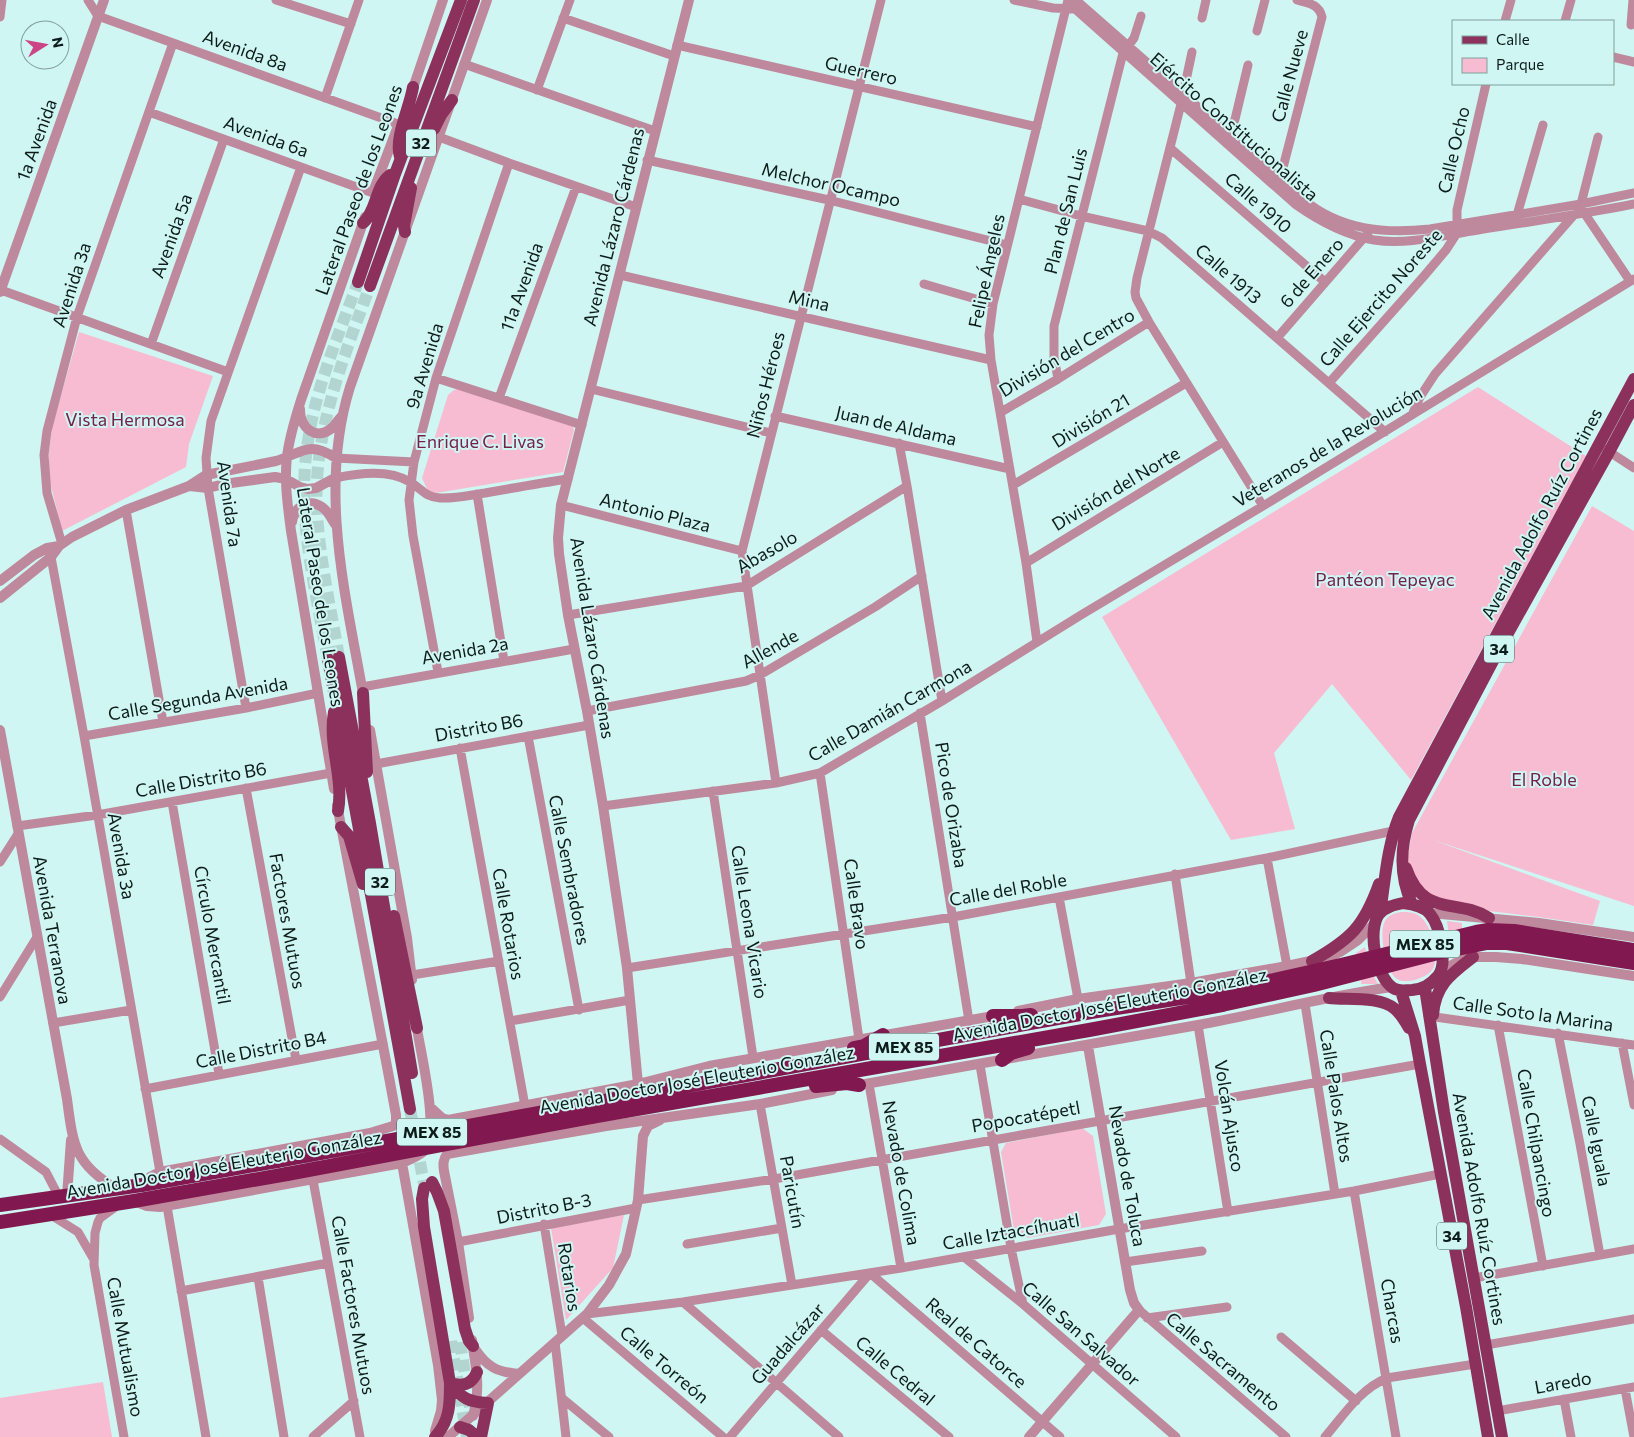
<svg xmlns="http://www.w3.org/2000/svg" width="1634" height="1437" font-family="Commissioner,sans-serif">
	<style>
		.green { fill: #f7bcd2 }
		.lines { fill: none; stroke-linecap: round; stroke-linejoin: round }
		.primary-tunnel { stroke: #b2d5d2; stroke-width: 12; stroke-dasharray: 12 6; stroke-linecap: butt }
		.minor { stroke: #be899d; stroke-width: 9 }
		.tertiary { stroke: #be899d; stroke-width: 10 }
		.primary { stroke: #8c315c; stroke-width: 12 }
		.trunk { stroke: #821850; stroke-width: 14 }
		.trunk-bridge { stroke: #821850; stroke-width: 14 }
		.labels { text-anchor: middle; stroke-width: 4; stroke-linejoin: round; paint-order: stroke }
		.shield { fill: #cff6f2; stroke: #475d5b; stroke-width: 1 }
		.shield-label { font-size: 16px; font-weight: bold; fill: #0d1c1a }
		.street-label { font-size: 18px; fill: #0d1c1a; stroke: #cff6f2 }
		.park-label { font-size: 18px; fill: #76214b; stroke: #cff6f2 }
	</style>
	<rect width="100%" height="100%" fill="#cff6f2"/>
	<path class="green" d="M79 332 213 376 189 444 186 467 62 531 47 469 52 427Z
		M1478 387 1586 456 1411 780 1332 684 1274 753 1295 829 1231 840 1102 617Z
		M461 388 573 426 574 430 563 472 436 493 428 491 422 478 448 395 454 390Z
		M1592 506 1634 531V906L1433 840 1600 901 1593 925 1539 917 1439 905 1424 894 1407 861 1412 833Z
		M1401 912C1407 912 1411 912 1416 914 1431 921 1439 952 1434 966 1432 972 1426 976 1420 978 1414 981 1403 983 1397 979 1386 972 1378 932 1385 921 1388 915 1395 913 1401 912Z
		M1447 921 1462 923V954L1452 959Z
		M1365 947C1367 960 1371 973 1378 984H1361C1363 973 1359 963 1356 953Z
		M1082 1128 1093 1136 1106 1214 1099 1225 1028 1238 1014 1230 1001 1152 1006 1143Z
		M624 1215 613 1268 566 1320 551 1228Z
		M103 1382 112 1437H0V1398Z"/>
	<g class="lines">
		<path class="primary-tunnel" d="M339 657C331 610 320 562 317 514 312 435 343 359 370 286
			M328 659C315 588 296 514 308 441 316 387 339 334 358 282
			M410 1109 424 1184
			M451 1341 467 1437
			M460 1342 470 1407"/>
		<path class="minor" d="M88 0 98 16 398 124
			M276 0 351 24
			M1014 0 1053 8 1075 9 1295 204C1319 221 1344 235 1374 240 1407 245 1440 236 1472 231 1526 222 1580 215 1634 204
			M1071 0 1077 1 1304 200C1341 230 1384 234 1430 229L1581 204 1634 193
			M0 17 2 0
			M563 18 674 56
			M1202 18 1206 0
			M1505 21 1511 0
			M1565 21 1571 0
			M1631 25 1633 0
			M1257 31 1265 0
			M677 45 1037 127
			M1192 52 1181 104 1137 278 1135 292 1136 298 1149 322 1263 506
			M1613 57 1634 62
			M464 64 655 131
			M537 90 570 0
			M325 98 359 0
			M149 112 373 193
			M1231 136 1248 65
			M439 137 509 163 636 207
			M1598 137 1581 204 1585 214 1630 281
			M1170 148 1325 282
			M647 160 829 200 1007 245
			M1280 179 1322 17C1319 4 1308 3 1297 0
			M1019 199 1081 216 1148 231 1162 238 1385 432
			M1517 215 1543 125
			M620 275 991 360
			M924 284 993 304
			M1 290 228 372
			M1277 338 1368 233
			M151 344 224 139
			M436 378 582 425
			M1058 379 1054 357V326L1123 53 1134 38 1141 16
			M1329 383 1424 276 1446 250 1457 233V210L1486 84
			M591 389 771 433
			M499 398 576 187
			M1001 412 1058 379 1149 322
			M1412 415 1420 397 1435 374 1573 216
			M775 416 1010 469
			M899 443 907 486 942 701
			M1605 449 1634 468
			M336 458 414 462
			M335 478C359 473 389 469 410 482 422 489 425 497 440 498 454 499 471 495 485 493 513 488 541 483 568 479
			M1013 485 1186 383
			M477 494 504 661
			M561 505 742 551
			M126 510 163 722
			M62 544 47 493 44 455 47 431 77 317 173 43
			M48 552 51 557 84 736 160 1172
			M1026 563 1223 442
			M568 615 746 586 907 486
			M1037 642 1026 563 991 360 989 335 993 304 1068 0
			M438 672 413 536 409 500 414 462 436 378 509 163
			M362 687 574 649
			M246 708 208 488 206 458 211 421 301 167
			M587 711 746 681 760 675 875 607 922 576
			M920 713 969 1021
			M84 736 246 708 318 693
			M528 736 579 1010
			M460 748 525 1106
			M376 764 589 725
			M820 773 859 1039
			M776 783 742 551 881 0
			M246 788 296 1060
			M713 791 753 1057
			M172 802 219 1074
			M603 806 776 783 820 773 942 701 1081 615 1263 506 1634 279
			M17 826 97 815 331 773
			M1267 858 1287 966
			M0 862 18 834
			M1175 874 1191 983
			M1059 897 1078 999
			M627 968 953 917 1267 858 1393 831
			M412 975 499 961
			M0 997 37 937
			M1305 1004 1335 1194
			M1428 1016 1634 1045
			M510 1021 630 1000
			M53 1023 131 1010
			M1198 1025 1228 1212
			M1498 1025 1543 1266
			M1558 1033 1580 1144 1600 1255
			M1622 1043 1634 1105
			M980 1065 1011 1248 1023 1304
			M869 1084 901 1268
			M145 1089 383 1044
			M760 1104 792 1285
			M0 1139 46 1172 59 1197
			M313 1180 360 1437
			M1354 1191 1396 1437
			M638 1200 774 1179 1420 1064
			M118 1205 100 1218 98 1222 95 1233 94 1265 124 1437
			M167 1206 206 1437
			M51 1215 78 1232 93 1258
			M544 1224 562 1335
			M458 1242 636 1208
			M687 1244 782 1228
			M964 1257 1023 1304 1176 1437
			M1125 1262 1202 1251
			M870 1273 1060 1437
			M258 1277 284 1437
			M1474 1278 1634 1249
			M181 1291 328 1263
			M683 1302 839 1437
			M1139 1310 1286 1437
			M587 1314 683 1302 901 1268 1119 1229 1354 1191 1440 1174
			M583 1318 723 1437
			M1147 1318 1227 1307
			M821 1330 949 1437
			M1281 1337 1356 1401
			M555 1342 566 1437
			M1486 1345 1634 1319
			M1625 1389 1634 1437
			M563 1399 609 1437
			M1564 1399 1571 1437
			M1497 1411 1634 1387
			M313 1437 354 1401
			M730 1437 870 1273
			M1325 1437C1343 1416 1360 1389 1387 1378L1475 1364"/>
		<path class="tertiary" d="M411 94 443 0
			M373 192 398 126
			M0 292 104 0
			M300 409C299 428 317 442 333 427 336 424 338 420 341 417
			M189 486 208 488 224 484 275 477 286 479 300 487 308 489 316 488 335 478
			M292 522C294 507 309 498 322 507 328 511 331 518 335 524
			M0 581 34 555 47 548 59 546
			M0 598 51 557 59 546 72 537 126 510 189 486 206 475 276 461C302 453 308 440 336 458
			M364 699C346 596 318 490 350 387L487 0
			M0 730 67 1099C73 1144 74 1164 117 1189
			M370 730 407 938 412 980
			M334 789 291 531C288 507 284 482 287 457 289 438 295 419 301 400L365 217
			M1430 913 1539 923 1634 937
			M1442 970 1464 959 1473 957H1496L1522 959 1634 976
			M1018 1011 1078 999 1191 983 1287 966 1329 957 1340 952 1358 940 1374 924
			M638 1084 627 968 603 806 587 711 568 615 559 554 558 538 561 505 689 0
			M854 1086C968 1065 1083 1046 1198 1025 1263 1013 1327 996 1392 987
			M430 1107 442 1118 448 1120 638 1084 709 1066 999 1015
			M402 1163 438 1365 442 1400 441 1411 435 1431
			M142 1185 150 1177 160 1172 370 1133 393 1126 396 1123V1115L389 1077 337 805
			M67 1196 71 1140
			M134 1201 147 1206 160 1207 402 1163C409 1160 417 1157 423 1152 442 1133 419 1048 416 1022
			M469 1318 458 1242 444 1171C443 1164 443 1160 447 1154L606 1126 760 1104 832 1090
			M472 1340C476 1370 481 1386 473 1416
			M475 1349C487 1367 497 1372 519 1374
			M448 1437 587 1314 609 1285 626 1254 638 1200 643 1136 648 1126 660 1120
			M1029 1437 1139 1310 1134 1303 1130 1290 1088 1046"/>
		<path class="primary" d="M434 129 441 115 452 100
			M400 157C394 138 410 107 413 87
			M363 223C377 211 375 186 390 175
			M405 232 404 226 411 188
			M358 282 395 174 461 0
			M370 286 474 0
			M339 657 370 823 412 1073
			M328 659 410 1109
			M363 693 367 772
			M334 712C328 746 344 777 338 811
			M341 827 349 836 363 884
			M1406 868C1424 919 1456 897 1489 918
			M1403 903C1412 904 1424 906 1430 914 1440 926 1448 963 1438 976 1430 985 1423 989 1412 990 1406 990 1399 992 1393 988 1376 977 1367 931 1379 914 1385 907 1394 905 1403 903Z
			M1412 904C1399 876 1400 849 1409 820L1503 642 1609 452 1634 405
			M1380 913C1385 881 1387 847 1399 817L1634 379
			M394 916 417 1028
			M1312 961C1351 939 1364 926 1379 884
			M1425 988 1444 1112 1502 1437
			M1401 991 1415 1036 1420 1064 1466 1307 1488 1437
			M1329 998C1348 1000 1380 996 1395 1009 1401 1014 1405 1021 1409 1028
			M1433 1015C1435 985 1451 974 1473 957
			M432 1182 437 1192 444 1211 465 1329 469 1341 473 1346
			M424 1188 422 1199 424 1227 450 1383C450 1404 450 1421 435 1437
			M450 1383C462 1399 469 1402 488 1403L481 1437
			M450 1383C463 1387 472 1384 477 1372
			M460 1427 469 1430 477 1437"/>
		<path class="trunk" d="M993 1016H1022L1031 1015
			M854 1048 864 1046 883 1035
			M1002 1060 1011 1053 1028 1048
			M816 1086 847 1083 859 1085
			M588 1104 1091 1012 1220 992
			M591 1117 1089 1030 1222 1005
			M0 1205 142 1185 277 1161
			M0 1222 134 1201 287 1174"/>
		<path class="trunk-bridge" d="M1220 992 1345 964 1476 932 1488 930 1514 931 1634 950
			M1222 1005 1314 985 1438 953 1487 943H1507L1634 963
			M277 1161 588 1104
			M287 1174 591 1117"/>
	</g>
	<g class="labels">
		<g class="shield">
			<rect x="406" y="129.5" width="30" height="27" rx="4"/>
			<rect x="1484" y="635.5" width="30" height="27" rx="4"/>
			<rect x="365" y="868.5" width="30" height="27" rx="4"/>
			<rect x="1390" y="930.5" width="70" height="27" rx="4"/>
			<rect x="869" y="1033.5" width="70" height="27" rx="4"/>
			<rect x="397" y="1118.5" width="70" height="27" rx="4"/>
			<rect x="1437" y="1222.5" width="30" height="27" rx="4"/>
		</g>
		<g class="shield-label">
			<text x="421" y="149">32</text>
			<text x="1499" y="655">34</text>
			<text x="380" y="888">32</text>
			<text x="1425" y="950">MEX 85</text>
			<text x="904" y="1053">MEX 85</text>
			<text x="432" y="1138">MEX 85</text>
			<text x="1452" y="1242">34</text>
		</g>
		<g class="street-label">
			<text transform="translate(245 51) rotate(20)" y="6">Avenida 8a</text>
			<text transform="translate(861 71) rotate(13)" y="6">Guerrero</text>
			<text transform="translate(1290 76) rotate(-75)" y="6">Calle Nueve</text>
			<text transform="translate(1234 127) rotate(41)" y="6">Ejército Constitucionalista</text>
			<text transform="translate(266 137) rotate(20)" y="6">Avenida 6a</text>
			<text transform="translate(37 140) rotate(-70)" y="6">1a Avenida</text>
			<text transform="translate(1454 150) rotate(-77)" y="6">Calle Ocho</text>
			<text transform="translate(831 185) rotate(13)" y="6">Melchor Ocampo</text>
			<text transform="translate(359 190) rotate(-70)" y="6">Lateral Paseo de los Leones</text>
			<text transform="translate(1258 203) rotate(41)" y="6">Calle 1910</text>
			<text transform="translate(1066 211) rotate(-76)" y="6">Plan de San Luis</text>
			<text transform="translate(614 227) rotate(-76)" y="6">Avenida Lázaro Cárdenas</text>
			<text transform="translate(172 236) rotate(-70)" y="6">Avenida 5a</text>
			<text transform="translate(987 271) rotate(-78)" y="6">Felipe Ángeles</text>
			<text transform="translate(1312 273) rotate(-49)" y="6">6 de Enero</text>
			<text transform="translate(1228 274) rotate(41)" y="6">Calle 1913</text>
			<text transform="translate(72 285) rotate(-72)" y="6">Avenida 3a</text>
			<text transform="translate(522 287) rotate(-70)" y="6">11a Avenida</text>
			<text transform="translate(1381 298) rotate(-49)" y="6">Calle Ejercito Noreste</text>
			<text transform="translate(809 301) rotate(13)" y="6">Mina</text>
			<text transform="translate(1067 353) rotate(-31)" y="6">División del Centro</text>
			<text transform="translate(425 366) rotate(-73)" y="6">9a Avenida</text>
			<text transform="translate(766 385) rotate(-76)" y="6">Niños Héroes</text>
			<text transform="translate(1091 421) rotate(-31)" y="6">División 21</text>
			<text transform="translate(896 426) rotate(13)" y="6">Juan de Aldama</text>
			<text transform="translate(1328 447) rotate(-31)" y="6">Veteranos de la Revolución</text>
			<text transform="translate(1116 489) rotate(-31)" y="6">División del Norte</text>
			<text transform="translate(229 504) rotate(82)" y="6">Avenida 7a</text>
			<text transform="translate(655 513) rotate(14)" y="6">Antonio Plaza</text>
			<text transform="translate(1542 514) rotate(-62)" y="6">Avenida Adolfo Ruíz Cortines</text>
			<text transform="translate(767 552) rotate(-30)" y="6">Abasolo</text>
			<text transform="translate(320 597) rotate(81)" y="6">Lateral Paseo de los Leones</text>
			<text transform="translate(592 638) rotate(81)" y="6">Avenida Lázaro Cárdenas</text>
			<text transform="translate(770 649) rotate(-29)" y="6">Allende</text>
			<text transform="translate(465 651) rotate(-10)" y="6">Avenida 2a</text>
			<text transform="translate(198 699) rotate(-10)" y="6">Calle Segunda Avenida</text>
			<text transform="translate(890 711) rotate(-30)" y="6">Calle Damián Carmona</text>
			<text transform="translate(479 728) rotate(-10)" y="6">Distrito B6</text>
			<text transform="translate(201 780) rotate(-10)" y="6">Calle Distrito B6</text>
			<text transform="translate(951 805) rotate(81)" y="6">Pico de Orizaba</text>
			<text transform="translate(121 856) rotate(80)" y="6">Avenida 3a</text>
			<text transform="translate(569 870) rotate(79)" y="6">Calle Sembradores</text>
			<text transform="translate(1008 890) rotate(-10)" y="6">Calle del Roble</text>
			<text transform="translate(856 904) rotate(82)" y="6">Calle Bravo</text>
			<text transform="translate(287 921) rotate(80)" y="6">Factores Mutuos</text>
			<text transform="translate(749 922) rotate(81)" y="6">Calle Leona Vicario</text>
			<text transform="translate(508 924) rotate(80)" y="6">Calle Rotarios</text>
			<text transform="translate(52 930) rotate(80)" y="6">Avenida Terranova</text>
			<text transform="translate(212 935) rotate(80)" y="6">Círculo Mercantil</text>
			<text transform="translate(1110 1005) rotate(-11)" y="6">Avenida Doctor José Eleuterio González</text>
			<text transform="translate(1533 1014) rotate(8)" y="6">Calle Soto la Marina</text>
			<text transform="translate(261 1050) rotate(-11)" y="6">Calle Distrito B4</text>
			<text transform="translate(697 1080) rotate(-10)" y="6">Avenida Doctor José Eleuterio González</text>
			<text transform="translate(1336 1096) rotate(81)" y="6">Calle Palos Altos</text>
			<text transform="translate(1229 1116) rotate(81)" y="6">Volcán Ajusco</text>
			<text transform="translate(1026 1117) rotate(-10)" y="6">Popocatépetl</text>
			<text transform="translate(1596 1141) rotate(79)" y="6">Calle Iguala</text>
			<text transform="translate(1536 1143) rotate(80)" y="6">Calle Chilpancingo</text>
			<text transform="translate(224 1165) rotate(-10)" y="6">Avenida Doctor José Eleuterio González</text>
			<text transform="translate(901 1173) rotate(80)" y="6">Nevado de Colima</text>
			<text transform="translate(1127 1176) rotate(80)" y="6">Nevado de Toluca</text>
			<text transform="translate(792 1192) rotate(80)" y="6">Paricutín</text>
			<text transform="translate(544 1209) rotate(-11)" y="6">Distrito B-3</text>
			<text transform="translate(1479 1209) rotate(80)" y="6">Avenida Adolfo Ruíz Cortines</text>
			<text transform="translate(1011 1232) rotate(-10)" y="6">Calle Iztaccíhuatl</text>
			<text transform="translate(569 1277) rotate(81)" y="6">Rotarios</text>
			<text transform="translate(353 1305) rotate(80)" y="6">Calle Factores Mutuos</text>
			<text transform="translate(1392 1311) rotate(80)" y="6">Charcas</text>
			<text transform="translate(1081 1334) rotate(41)" y="6">Calle San Salvador</text>
			<text transform="translate(976 1343) rotate(41)" y="6">Real de Catorce</text>
			<text transform="translate(788 1344) rotate(-49)" y="6">Guadalcázar</text>
			<text transform="translate(125 1347) rotate(80)" y="6">Calle Mutualismo</text>
			<text transform="translate(1223 1362) rotate(40)" y="6">Calle Sacramento</text>
			<text transform="translate(664 1365) rotate(40)" y="6">Calle Torreón</text>
			<text transform="translate(895 1371) rotate(40)" y="6">Calle Cedral</text>
			<text transform="translate(1563 1383) rotate(-10)" y="6">Laredo</text>
		</g>
		<g class="park-label">
			<text x="125" y="426">Vista Hermosa</text>
			<text x="480" y="448">Enrique C. Livas</text>
			<text x="1385" y="586">Pantéon Tepeyac</text>
			<text x="1544" y="786">El Roble</text>
		</g>
	</g>
	<rect x="1452" y="20" width="162" height="65" fill="#cff6f2" stroke="#819f9c"/>
	<rect x="1462" y="36" width="25" height="8" fill="#8c315c" stroke="#819f9c"/>
	<text x="1496" y="45" font-size="15" fill="#0d1c1a">Calle</text>
	<rect x="1462" y="58" width="25" height="15" fill="#f7bcd2" stroke="#819f9c"/>
	<text x="1496" y="70" font-size="15" fill="#0d1c1a">Parque</text>
	<g transform="translate(45 45) rotate(79)"><circle r="24" fill="#cff6f2" stroke="#819f9c"/>
	<path d="M0-4L9 19L0 12L-9 19Z" fill="#cb4586"/>
	<text y="-8" font-size="14" font-weight="bold" text-anchor="middle" fill="#0d1c1a">N</text>
	</g>
</svg>
